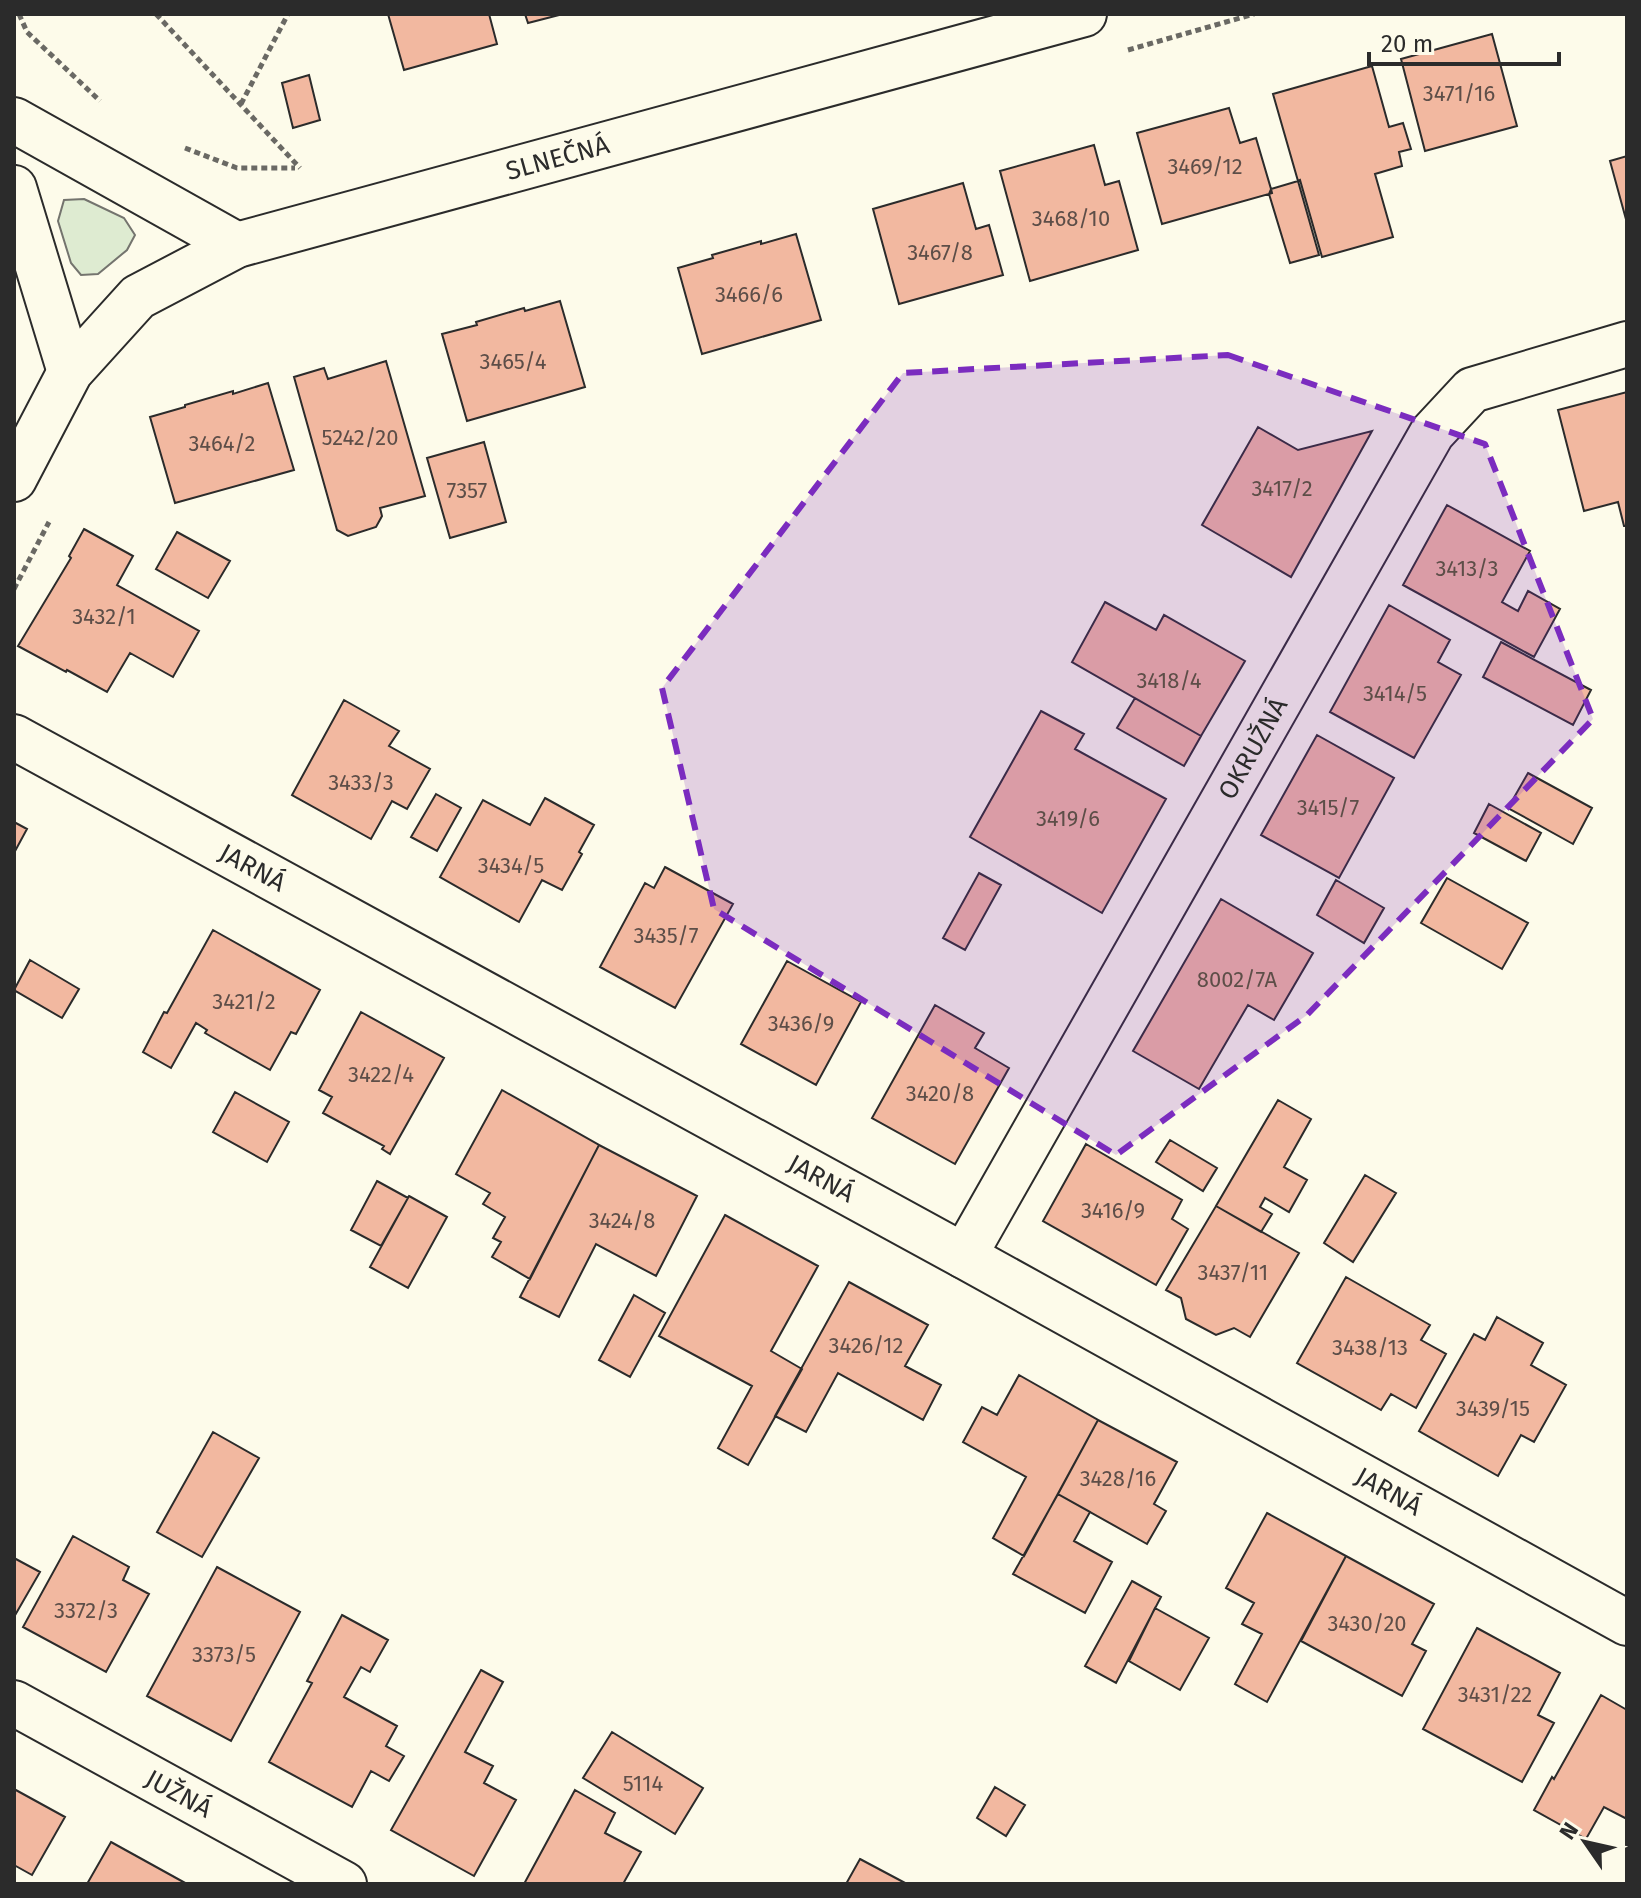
<svg xmlns="http://www.w3.org/2000/svg" width="1641" height="1898" font-family="'Fira Sans',sans-serif">
	<style>
		.green { fill: #deebd1; stroke: #74746e; stroke-width: 2 }
		.building { fill: #f2b8a0; stroke: #2b2b2b; stroke-width: 2 }
		.lines { fill: none; stroke-linecap: round; stroke-linejoin: round }
		.street-casing { stroke: #2b2b2b; stroke-width: 48 }
		.path { stroke: #6a6964; stroke-width: 5; stroke-dasharray: 6 4; stroke-linecap: butt }
		.street { stroke: #fdfbea; stroke-width: 44 }
		.marked { fill: #7b2cbf; fill-opacity: 0.2; stroke: #7b2cbf; stroke-width: 6; stroke-dasharray: 16 10; stroke-linejoin: round }
		.labels { text-anchor: middle; stroke-width: 6; stroke-linejoin: round; paint-order: stroke }
		.number-label { font-size: 22px; fill: #5d4e48 }
		.street-label { font-size: 26px; fill: #2b2b2b; stroke: #fdfbea }
	</style>
	<rect width="100%" height="100%" fill="#fdfbea"/>
	<path class="green" d="M84 199 124 218 135 235 127 250 98 274 81 275 71 263 58 221 64 200Z"/>
	<path class="building" d="M388 14H489L497 44 404 70Z
		M525 14H563L528 23Z
		M1492 34 1517 126 1425 151 1401 59Z
		M1372 66 1389 127 1403 123 1411 149 1399 152 1402 166 1375 174 1393 237 1322 257 1300 180 1298 181 1273 94Z
		M309 75 320 120 293 128 282 83Z
		M1229 108 1240 143 1256 138 1271 189 1269 194 1162 224 1137 133Z
		M1094 145 1105 185 1119 181 1138 250 1030 281 1000 171Z
		M1627 156V223L1610 161Z
		M1298 181 1319 255 1290 263 1269 194 1272 193 1271 189Z
		M963 183 976 229 989 225 1003 275 899 304 873 209Z
		M796 234 821 320 702 354 678 268 713 258 712 255 761 241V244Z
		M560 301 585 387 467 421 442 334 477 325 476 322 524 308 525 311Z
		M386 361 425 496 380 508 382 516 376 527 348 536 337 530 294 377 324 368 328 379Z
		M268 383 294 470 175 503 150 417 185 407V405L233 391V394Z
		M1627 392V526H1624L1618 502 1584 511 1558 410Z
		M1258 427 1298 450 1372 431 1291 577 1202 525Z
		M484 442 506 522 450 538 427 458Z
		M1447 505 1530 551 1502 602 1518 611 1528 591 1560 609 1534 657 1403 585Z
		M84 529 133 556 117 585 199 631 173 677 130 653 107 692 67 670 66 672 18 646 71 558 69 556Z
		M177 532 230 561 208 598 156 569Z
		M1105 602 1156 630 1164 615 1245 661 1201 736 1072 662Z
		M1389 605 1450 640 1438 662 1461 675 1414 758 1330 712Z
		M1501 642 1591 690 1573 725 1483 677Z
		M1135 698 1201 736 1184 766 1117 728Z
		M344 700 399 731 389 746 430 769 407 809 392 801 371 839 292 795Z
		M1041 711 1084 734 1075 749 1166 799 1102 913 970 837Z
		M1317 735 1394 778 1339 878 1261 835Z
		M1528 773 1592 808 1573 844 1508 808Z
		M436 794 461 808 437 851 411 837Z
		M545 798 594 825 579 852 582 854 562 890 542 880 519 922 440 877 483 800 530 825Z
		M1489 804 1541 833 1526 861 1474 833Z
		M14 822 27 829 14 853Z
		M665 867 733 904 675 1008 600 967 645 883 654 888Z
		M979 873 1001 885 965 950 943 938Z
		M1447 878 1528 923 1502 969 1421 923Z
		M1336 880 1384 908 1364 943 1317 915Z
		M1221 899 1313 953 1274 1020 1248 1005 1199 1089 1133 1051Z
		M213 930 320 990 296 1034 291 1032 270 1070 205 1033 207 1030 196 1023 171 1068 143 1052 164 1012 167 1013Z
		M30 960 79 989 62 1018 14 990Z
		M787 961 861 1002 816 1085 741 1044Z
		M935 1005 984 1033 975 1048 1009 1068 955 1164 872 1118Z
		M361 1012 444 1058 390 1154 382 1149 384 1146 323 1113 332 1097 319 1090Z
		M502 1090 599 1145 530 1279 492 1257 501 1242 493 1238 505 1217 483 1204 490 1193 456 1174Z
		M235 1092 289 1122 267 1162 213 1132Z
		M1278 1100 1311 1119 1284 1167 1307 1180 1289 1212 1265 1198 1260 1207 1272 1214 1261 1232 1216 1206Z
		M1170 1140 1217 1168 1203 1191 1156 1162Z
		M1086 1144 1182 1200 1172 1219 1188 1229 1156 1285 1043 1221Z
		M599 1145 697 1196 656 1276 596 1244 559 1317 520 1297Z
		M1365 1175 1396 1193 1353 1262 1324 1243Z
		M377 1181 408 1198 381 1246 351 1230Z
		M409 1196 447 1217 408 1288 370 1267Z
		M1216 1206 1299 1253 1250 1337 1234 1328 1216 1335 1186 1319 1181 1298 1166 1290Z
		M725 1215 818 1266 771 1351 802 1369 748 1465 718 1448 752 1386 659 1336Z
		M1346 1277 1430 1325 1421 1340 1446 1354 1416 1408 1391 1394 1381 1410 1297 1363Z
		M849 1282 928 1325 905 1366 941 1385 923 1420 838 1373 806 1432 775 1416Z
		M634 1295 665 1313 630 1377 599 1360Z
		M1497 1317 1543 1343 1531 1365 1566 1385 1534 1442 1521 1435 1498 1476 1419 1431 1474 1334 1485 1340Z
		M1019 1375 1098 1420 1024 1556 993 1538 1026 1477 963 1442 982 1407 997 1415Z
		M1098 1420 1177 1462 1154 1504 1166 1511 1147 1544 1058 1494Z
		M213 1432 259 1458 202 1557 157 1532Z
		M1058 1494 1090 1512 1074 1541 1112 1562 1085 1613 1013 1574Z
		M1267 1513 1346 1556 1267 1702 1235 1684 1262 1634 1242 1624 1254 1603 1226 1588Z
		M73 1536 129 1567 123 1580 149 1594 106 1672 23 1627Z
		M1346 1556 1434 1604 1412 1644 1426 1651 1402 1696 1301 1641Z
		M14 1558 40 1572 14 1617Z
		M217 1567 300 1612 231 1741 147 1696Z
		M1132 1581 1161 1597 1116 1683 1085 1666Z
		M1155 1608 1209 1638 1180 1690 1129 1661Z
		M342 1615 388 1640 370 1672 361 1667 344 1697 397 1726 386 1746 404 1756 389 1781 371 1771 352 1807 269 1762 312 1683 307 1681Z
		M1477 1628 1560 1673 1538 1715 1554 1723 1522 1782 1423 1729Z
		M481 1670 503 1682 465 1752 493 1766 484 1783 516 1800 474 1876 391 1830Z
		M1601 1695 1627 1710V1819L1604 1807 1586 1839 1534 1810 1552 1777 1554 1779Z
		M612 1732 703 1788 675 1834 583 1778Z
		M995 1787 1025 1805 1006 1836 977 1818Z
		M14 1789 65 1817 32 1875 14 1865Z
		M575 1790 615 1813 605 1833 641 1852 623 1884H524Z
		M111 1842 187 1884H87Z
		M860 1859 907 1884H846Z"/>
	<g class="lines">
		<defs>
			<g id="street">
				<path d="M14 120 237 245"/>
				<path d="M14 188 70 372"/>
				<path id="s1" d="M14 479 70 372 138 297 237 245 1084 14"/>
				<path id="s2" d="M14 737 964 1256 1627 1623"/>
				<path id="s3" d="M964 1256 1432 433 1472 390 1627 344"/>
				<path id="s4" d="M14 1703 344 1884"/>
			</g>
		</defs>
		<use href="#street" class="street-casing"/>
		<path class="path" d="M19 14 27 32 100 101
			M156 14 300 168
			M1128 50 1254 14
			M241 104 288 14
			M185 148 237 168H295
			M14 589 49 522"/>
		<use href="#street" class="street"/>
	</g>
	<path class="marked" d="M1228 355 1485 444 1593 719 1307 1015 1116 1155 714 909 662 688 903 373Z"/>
	<g class="labels">
		<g class="number-label">
			<text x="1459" y="101">3471/16</text>
			<text x="1205" y="174">3469/12</text>
			<text x="1071" y="226">3468/10</text>
			<text x="940" y="260">3467/8</text>
			<text x="749" y="302">3466/6</text>
			<text x="513" y="369">3465/4</text>
			<text x="360" y="445">5242/20</text>
			<text x="222" y="451">3464/2</text>
			<text x="1282" y="496">3417/2</text>
			<text x="467" y="498">7357</text>
			<text x="1467" y="576">3413/3</text>
			<text x="104" y="624">3432/1</text>
			<text x="1169" y="688">3418/4</text>
			<text x="1395" y="701">3414/5</text>
			<text x="361" y="790">3433/3</text>
			<text x="1328" y="815">3415/7</text>
			<text x="1068" y="826">3419/6</text>
			<text x="511" y="873">3434/5</text>
			<text x="666" y="943">3435/7</text>
			<text x="1237" y="987">8002/7A</text>
			<text x="244" y="1009">3421/2</text>
			<text x="801" y="1031">3436/9</text>
			<text x="381" y="1082">3422/4</text>
			<text x="940" y="1101">3420/8</text>
			<text x="1113" y="1218">3416/9</text>
			<text x="622" y="1228">3424/8</text>
			<text x="1233" y="1280">3437/11</text>
			<text x="866" y="1353">3426/12</text>
			<text x="1370" y="1355">3438/13</text>
			<text x="1493" y="1416">3439/15</text>
			<text x="1118" y="1486">3428/16</text>
			<text x="86" y="1618">3372/3</text>
			<text x="1367" y="1631">3430/20</text>
			<text x="224" y="1662">3373/5</text>
			<text x="1495" y="1702">3431/22</text>
			<text x="643" y="1791">5114</text>
		</g>
		<g class="street-label">
			<text dy="9" stroke="none"><textPath href="#s1" startOffset="666">SLNEČNÁ</textPath></text>
			<text dy="9" stroke="none"><textPath href="#s3" startOffset="584">OKRUŽNÁ</textPath></text>
			<text dy="9" stroke="none"><textPath href="#s2" startOffset="272">JARNÁ</textPath></text>
			<text dy="9" stroke="none"><textPath href="#s2" startOffset="920">JARNÁ</textPath></text>
			<text dy="9" stroke="none"><textPath href="#s2" startOffset="1568">JARNÁ</textPath></text>
			<text dy="9" stroke="none"><textPath href="#s4" startOffset="188">JUŽNÁ</textPath></text>
		</g>
	</g>
	<rect width="1641" height="1898" fill="none" stroke="#2b2b2b" stroke-width="32"/>
	<g transform="translate(1585 1842) rotate(304)" stroke="#fdfbea" stroke-width="6" paint-order="stroke">
	<path d="M0-6L14 30L0 20L-14 30Z" fill="#2b2b2b"/>
	<text y="-12" font-size="22" font-weight="bold" text-anchor="middle" fill="#2b2b2b">N</text>
	</g>
	<path d="M1369 52v12h190v-12" fill="none" stroke="#2b2b2b" stroke-width="4"/>
	<text x="1381" y="52" font-size="24" fill="#2b2b2b" stroke="#fdfbea" stroke-width="6" paint-order="stroke">20 m</text>
</svg>
